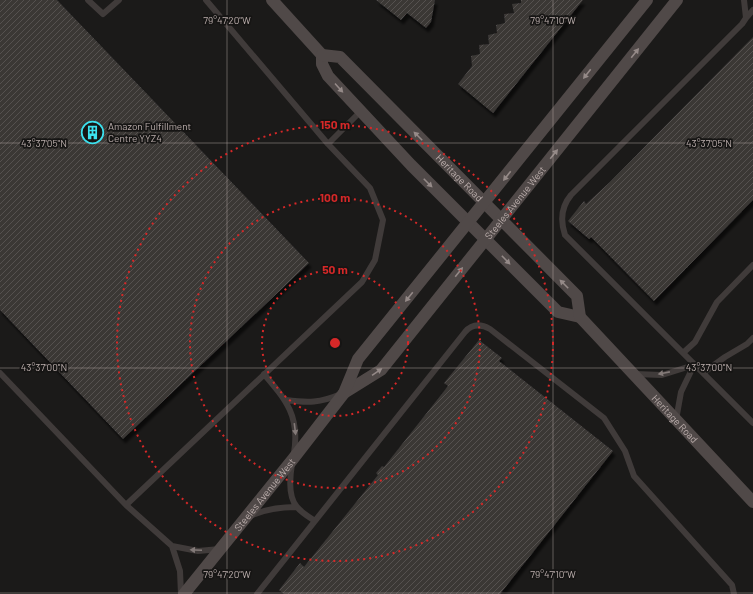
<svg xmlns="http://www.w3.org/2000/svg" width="753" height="594" font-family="Barlow,sans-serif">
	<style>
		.building { fill: url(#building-hatch); filter: url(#shadow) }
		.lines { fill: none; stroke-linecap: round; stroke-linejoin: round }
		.lane { stroke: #403b3a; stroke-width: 6 }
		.secondary { stroke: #504948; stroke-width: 12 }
		.oneway { fill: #958a88 }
		.oneway2 { fill: #837a78 }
		.ticks { fill: none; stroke: #baadab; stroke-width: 1; stroke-opacity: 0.45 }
		.ring { fill: none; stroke: #d62828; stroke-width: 2; stroke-dasharray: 2 4 }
		.labels { text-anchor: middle; stroke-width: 3.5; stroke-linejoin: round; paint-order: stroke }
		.poi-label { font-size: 10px; fill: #baadab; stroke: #161514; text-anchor: start }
		.street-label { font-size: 10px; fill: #baadab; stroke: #161514 }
		.ticks-label { font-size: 10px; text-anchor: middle; fill: #baadab; stroke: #161514; stroke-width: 3.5; stroke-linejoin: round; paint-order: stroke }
		.centre { fill: #d62828; stroke: #161514; stroke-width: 2 }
		.ring-label { font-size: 12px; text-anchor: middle; font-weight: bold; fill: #d62828; stroke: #161514; stroke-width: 3.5; stroke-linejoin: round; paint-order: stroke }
	</style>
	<defs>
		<pattern id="building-hatch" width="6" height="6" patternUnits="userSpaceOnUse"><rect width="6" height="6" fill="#3a3736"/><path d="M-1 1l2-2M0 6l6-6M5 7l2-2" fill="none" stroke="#545150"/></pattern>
		<filter id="shadow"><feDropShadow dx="2.5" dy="4.5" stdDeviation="1" flood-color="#0009"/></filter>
	</defs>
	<rect width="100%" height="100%" fill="#1b1a19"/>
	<path class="building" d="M0 0H57L309 263 123 439 0 310Z
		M376 0H435L431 22 426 28 407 13 401 20Z
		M521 0H583L493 113 458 84 472 66 471 56 480 54 479 45 489 44 488 35 497 33 496 25 505 23 504 14 514 13 512 4 521 3Z
		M753 37V200L654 301 591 237 589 239 568 221 584 201 586 204 610 182Z
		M479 340 502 358 499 361 613 451 500 594H284L279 590 300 563 304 567 378 475 376 473 382 466 384 467 448 386 444 383Z"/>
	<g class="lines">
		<path class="lane" d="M88 0 103 14 119 0
			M744 0 746 18 742 24 571 195C561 207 560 220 565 235L753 423
			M746 18 753 10
			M328 144 360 112
			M683 353 695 342 717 302 753 265
			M0 373 126 505 362 282 375 260 383 220 370 188 328 144 206 0
			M703 373 725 357 747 344 753 338
			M264 374C286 400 300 416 294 453
			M635 374 662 375 694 365
			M286 400C308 403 320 403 341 394
			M676 420 681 392 694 365
			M292 464C290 476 288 497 297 507 302 513 309 517 315 521
			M126 505 172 546 198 551 220 549
			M250 516C265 509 280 507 296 507
			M172 546 180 571 181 594
			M257 594 465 332C472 324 481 324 490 329L604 418 625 451 634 476 732 585 734 594"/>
		<g class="secondary">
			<path d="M272 0 322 55V64L328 76 411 165 558 312 580 317"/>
			<path id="s1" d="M322 55 340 57 577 296 580 317 753 502"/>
			<path id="s2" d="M344 393 381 370 677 0"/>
			<path id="s3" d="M184 594 293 459 344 393 358 359 647 0"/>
		</g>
	</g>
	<defs><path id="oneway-solid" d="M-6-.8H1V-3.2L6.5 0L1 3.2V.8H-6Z"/></defs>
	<g class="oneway">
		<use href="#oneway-solid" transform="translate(635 53) rotate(-51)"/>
		<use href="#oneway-solid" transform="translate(587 74) rotate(128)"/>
		<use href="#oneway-solid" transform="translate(339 88) rotate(48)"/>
		<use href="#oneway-solid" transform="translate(418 136) rotate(-135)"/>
		<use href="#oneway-solid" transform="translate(554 154) rotate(-51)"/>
		<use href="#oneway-solid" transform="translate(507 176) rotate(128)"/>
		<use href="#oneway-solid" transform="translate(428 183) rotate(45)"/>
		<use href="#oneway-solid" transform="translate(506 260) rotate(46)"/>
		<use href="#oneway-solid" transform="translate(459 272) rotate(-51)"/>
		<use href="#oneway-solid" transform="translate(564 284) rotate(-135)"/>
		<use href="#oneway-solid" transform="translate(409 297) rotate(129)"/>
		<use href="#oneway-solid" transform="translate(377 372) rotate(-34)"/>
	</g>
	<g class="oneway2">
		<use href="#oneway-solid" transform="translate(664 373) rotate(169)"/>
		<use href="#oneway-solid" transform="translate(295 429) rotate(83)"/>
		<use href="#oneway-solid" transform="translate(196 550) rotate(-178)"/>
	</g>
	<path class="ticks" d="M227 0V594M553 0V594M0 143H753M0 368H753M0 593H753"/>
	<g class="ring">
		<circle cx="335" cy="343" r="73"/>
		<circle cx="335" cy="343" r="145"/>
		<circle cx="335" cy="343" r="218"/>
	</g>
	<defs>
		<symbol id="building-ring" viewBox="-11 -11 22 22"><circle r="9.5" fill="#161514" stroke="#3ce1ef" stroke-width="1.5"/><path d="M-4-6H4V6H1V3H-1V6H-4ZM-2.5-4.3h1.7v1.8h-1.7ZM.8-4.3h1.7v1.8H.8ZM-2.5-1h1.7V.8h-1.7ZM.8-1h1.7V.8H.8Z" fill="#3ce1ef"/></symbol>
	</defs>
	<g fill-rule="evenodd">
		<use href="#building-ring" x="80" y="120" width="25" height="25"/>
	</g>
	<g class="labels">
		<g class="poi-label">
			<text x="108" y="130">Amazon Fulfillment<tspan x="108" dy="12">Centre YYZ4</tspan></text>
		</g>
		<g class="street-label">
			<text dy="4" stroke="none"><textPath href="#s1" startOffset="188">Heritage Road</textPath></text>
			<text dy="4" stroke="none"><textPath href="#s2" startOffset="258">Steeles Avenue West</textPath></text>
			<text dy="4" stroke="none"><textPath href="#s1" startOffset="515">Heritage Road</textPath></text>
			<text dy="4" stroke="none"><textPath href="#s3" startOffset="128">Steeles Avenue West</textPath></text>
		</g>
	</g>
	<g class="ticks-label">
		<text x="227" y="24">79°47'20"W</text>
		<text x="553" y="24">79°47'10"W</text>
		<text x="44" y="147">43°37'05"N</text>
		<text x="709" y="147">43°37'05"N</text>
		<text x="44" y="371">43°37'00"N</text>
		<text x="709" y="371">43°37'00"N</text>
		<text x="227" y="578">79°47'20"W</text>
		<text x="553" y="578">79°47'10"W</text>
	</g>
	<circle cx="335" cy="343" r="6" class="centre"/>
	<g class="ring-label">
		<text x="335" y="129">150 m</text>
		<text x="335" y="202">100 m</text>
		<text x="335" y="274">50 m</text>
	</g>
</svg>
